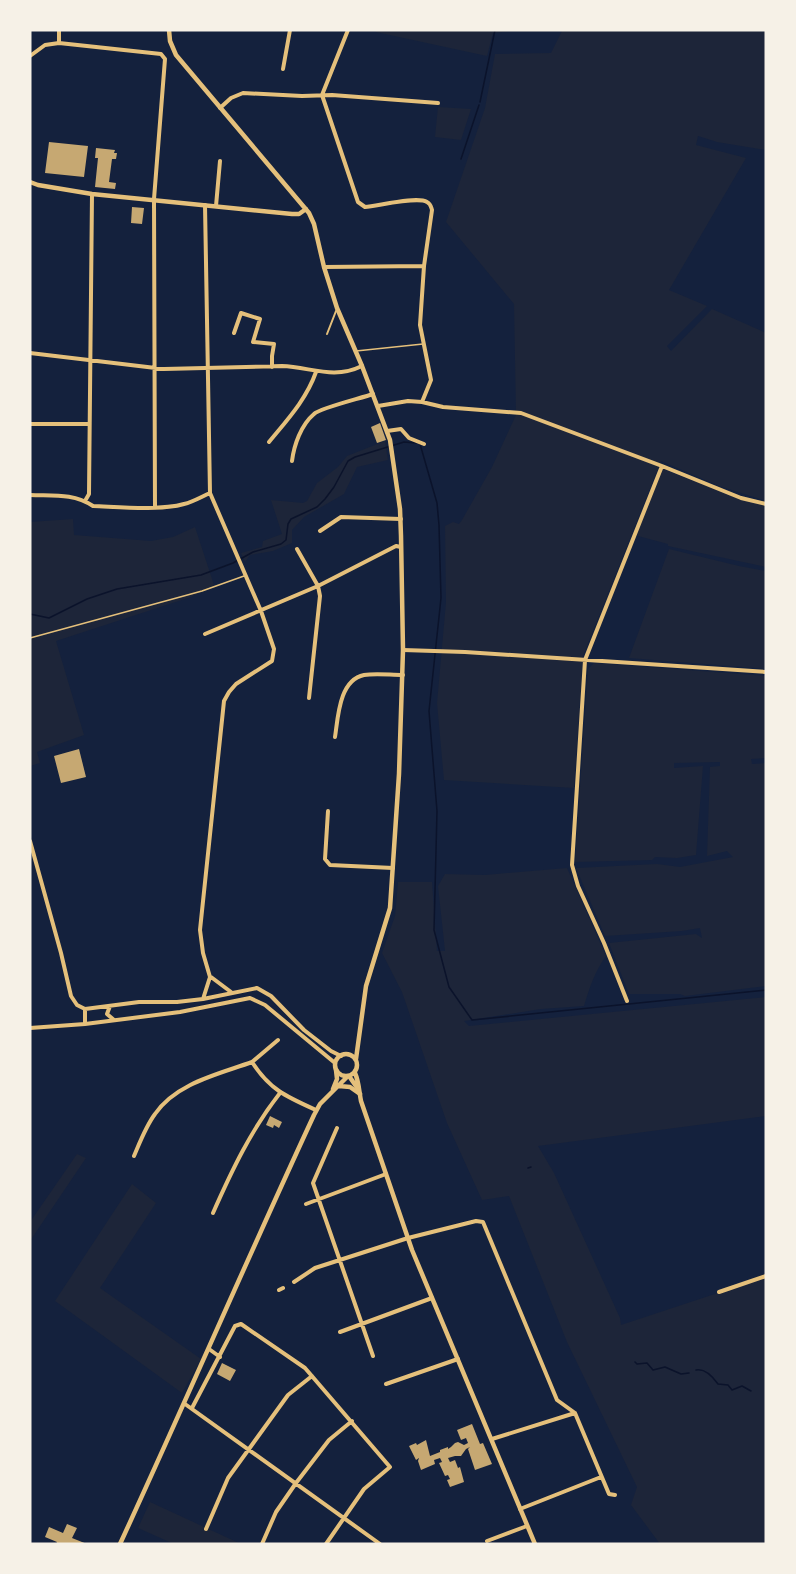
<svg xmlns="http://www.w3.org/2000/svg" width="796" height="1574" font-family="'IBM Plex Serif',serif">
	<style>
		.green { fill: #1d2539 }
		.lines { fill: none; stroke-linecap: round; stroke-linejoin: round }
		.stream { stroke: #0b132b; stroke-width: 1.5 }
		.building { fill: #c6a872 }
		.service { stroke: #e5c07b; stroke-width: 1.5 }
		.pedestrian { stroke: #e5c07b; stroke-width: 2 }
		.minor { stroke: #e5c07b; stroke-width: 4 }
		.tertiary { stroke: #e5c07b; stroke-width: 4.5 }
		.secondary { stroke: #e5c07b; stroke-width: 4.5 }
	</style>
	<rect width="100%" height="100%" fill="#14213d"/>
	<path class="green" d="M376 30H517L493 33 487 56 376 32Z
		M578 30H766V150L717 142 698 136 696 145 746 158 669 290 707 306 667 346 671 351 712 309 766 333V501L719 486 661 461 583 656 574 788 444 780 437 703 446 602 445 526 453 522 459 524 462 520 492 467 516 415 514 304 446 222 485 108 495 54 551 53 562 31Z
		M438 107 471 109 461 140 435 137Z
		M385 441 388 460 357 467 344 494 304 517 292 530V543L273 551 250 555 245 562 241 553 262 547 263 541 282 534 271 500 303 503 307 501 317 483 338 467 347 456Z
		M663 469 693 481 694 479 741 498 766 504V567L668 546V544L638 536 637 531Z
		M73 519 74 535 151 541 173 537 195 527 214 585 191 597 56 641 84 735 37 752 40 763 30 766V522Z
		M669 549 739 566 766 571V669L629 658Z
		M594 663 766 676V758L751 759 752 764 766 763V986L685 996 680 994H629L609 943 696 934 702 938 700 928 682 931 605 936 576 868 657 864 680 867 733 857 727 851 707 856 710 767 720 766V762L674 763V768L703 766 696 855 677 858 655 857 652 860 575 862 588 669Z
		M567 868 606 956C594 973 590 987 584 1006L541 1009 464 1021 469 1026 766 997V1116L538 1146 554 1173 620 1318 621 1325 766 1277V1544H660L631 1505 637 1487 567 1342 509 1196 482 1200 447 1123 402 992 382 953 395 916 398 882H432L437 951H445L438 886 445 874 485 875Z
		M77 1154 86 1158 30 1241V1222Z
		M132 1184 156 1203 100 1288 201 1359 182 1393 55 1301Z
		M150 1502 241 1544H174L138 1528Z"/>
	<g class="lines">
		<path class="stream" d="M480 102 495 30
			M461 159 479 105
			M420 444 437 503 439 525 441 598 429 711 437 811 434 930 449 987 472 1020 766 990
			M30 614 49 618 87 599 117 589 201 575 233 563 253 552 281 544 286 540 288 524 291 519 317 507 325 499 334 487 348 461 355 457 404 442 416 443
			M528 1168 531 1167
			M635 1362 637 1364 647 1363 653 1370 665 1367 681 1374 689 1373
			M696 1370C705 1368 713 1377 718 1384L728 1385 732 1390 742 1386 751 1391"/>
	</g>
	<path class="building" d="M49 142 88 146 84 177 45 173Z
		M96 148 115 150 114 153H117L116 159H112L109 182 116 183 115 189 95 187 98 158H95Z
		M132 207 144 208 142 224 131 223Z
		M380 423 386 440 377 443 371 427Z
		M79 749 86 777 61 783 54 756Z
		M270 1116 282 1122 279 1128 274 1125 273 1128 266 1125Z
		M222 1363 236 1370 230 1381 217 1374Z
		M472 1424 480 1444 483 1443 492 1464 475 1470 468 1449 470 1447 466 1449 461 1456H455L448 1458 450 1462 455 1460 458 1468 460 1467 464 1482 450 1487 447 1480 450 1479 448 1475 445 1476 439 1463 442 1462 440 1458 434 1460 435 1464 421 1470 418 1461 419 1458 416 1460 409 1446 416 1443 417 1445 426 1440 430 1456 440 1452V1450L448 1447V1449L451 1447 455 1443 458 1442 464 1445 468 1443 466 1438 461 1440 457 1430Z
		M67 1524 77 1528 72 1538 87 1544H56L57 1542 45 1537 49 1527 63 1533Z"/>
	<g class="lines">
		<path class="service" d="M356 351 423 344
			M30 638 202 591 244 576"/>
		<path class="pedestrian" d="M327 334 336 311"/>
		<path class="minor" d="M348 30 322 95 358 202 365 207C378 206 417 196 427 202 431 204 431 207 432 210L424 266 420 325 431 380 422 402
			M59 43V30
			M30 56 45 45 59 43 161 54 165 59 154 199 155 507
			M283 69 290 30
			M220 108 231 98 243 93 302 96 332 95 438 103
			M216 206 220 161
			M324 267 424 266
			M234 333 241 313 260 319 253 342 274 344 272 356V367
			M30 353 164 369 282 366C311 367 333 380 362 366
			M378 406 408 401 422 402 443 407 521 413 662 466 741 498 766 504
			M30 424H89
			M387 431 401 429 409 438 424 444
			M269 442C287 420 306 400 316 372
			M292 461C294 445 301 425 314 414 320 408 362 398 373 394
			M30 495C53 496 73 493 93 506 119 507 159 511 184 504 193 502 201 497 210 493
			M85 501 89 494 92 194
			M320 531 341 517 401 519
			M297 549 318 586 320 596 309 698
			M205 634 318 586 396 546 401 547
			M403 650 465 652 766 672
			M335 737C338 718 339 680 364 675 376 673 390 675 403 675
			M328 811 325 859 330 865 393 868
			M30 841 61 953 71 996 77 1005 85 1009 139 1002H177L203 999 257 988 271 996 304 1030 331 1051 341 1056
			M211 977 231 992
			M203 999 210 977 203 953 200 930 224 701 229 692 236 684 272 661 274 649 261 611 210 493 205 205
			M627 1001 604 943 578 886 572 865 585 660 662 466
			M110 1006 107 1014 114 1020
			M85 1024V1009
			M30 1028 85 1024 180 1012 250 998 265 1005 335 1063
			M252 1062 278 1040
			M337 1128 313 1183 373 1356
			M134 1156C140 1142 146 1126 155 1114 176 1083 219 1074 252 1062 270 1090 287 1097 316 1110
			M306 1204 386 1174
			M213 1213C232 1170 251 1130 280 1093
			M294 1282 315 1268 408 1238 476 1221 483 1222 557 1400 575 1413 609 1494 615 1495
			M279 1290 283 1288
			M719 1292 766 1276
			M340 1332 432 1298
			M209 1349 220 1357
			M386 1384 458 1359
			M185 1404 380 1544
			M192 1408 235 1326 241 1324 305 1368 390 1467 364 1489 326 1544
			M492 1439 575 1413
			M520 1509 601 1477
			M206 1529 228 1478 288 1395 312 1376
			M487 1541 527 1526
			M262 1544 276 1512 296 1483 329 1440 352 1421"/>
		<path class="tertiary" d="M339 1086 350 1087 360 1094
			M333 1089 337 1079 336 1070
			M120 1544C186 1401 248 1257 314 1115L320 1104 347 1077"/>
		<path class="secondary" d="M169 30 170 41 176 55 309 213 314 224 324 267 337 308 362 366 390 440 400 509 401 536 403 650 399 774 390 908 366 986 356 1059
			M30 182 38 185 92 194 292 214H299L306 209
			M335 1065a11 11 0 1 1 22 0a11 11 0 1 1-22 0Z
			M355 1073C359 1082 359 1091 361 1101L412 1250 535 1544
			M349 1076 358 1089"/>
	</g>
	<rect width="796" height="1574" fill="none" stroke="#f6f1e7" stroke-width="63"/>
</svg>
